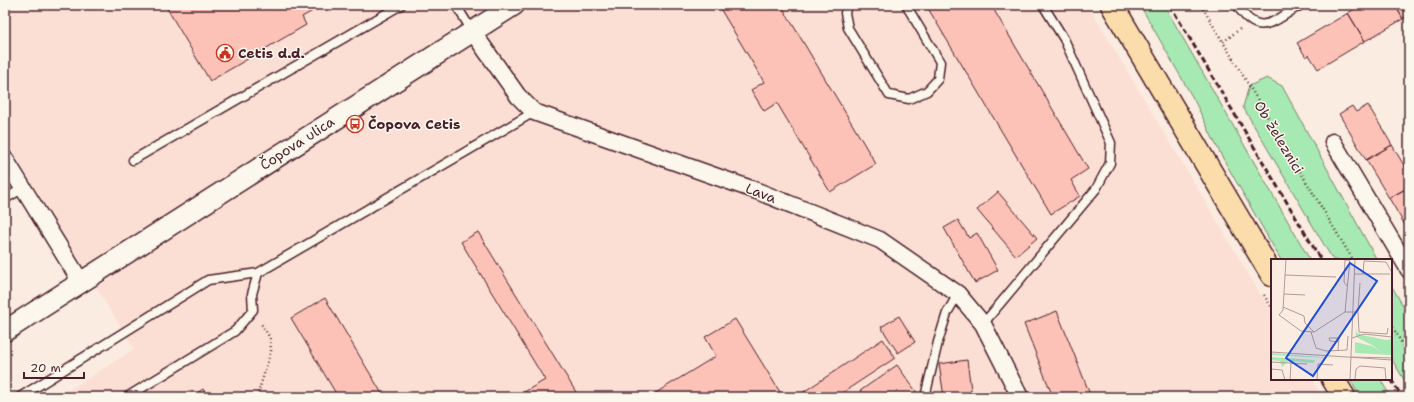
<svg xmlns="http://www.w3.org/2000/svg" width="1414" height="402" font-family="'Shantell Sans',sans-serif">
	<style>
		.built { fill: #fcdfd4 }
		.green { fill: #a7e9b2; stroke: #78846e }
		.building { fill: #fdc2b7; stroke: #4a1f2b }
		.lines { fill: none; stroke-linecap: round; stroke-linejoin: round }
		.service-casing { stroke: #4a1f2b; stroke-width: 11 }
		.minor-casing { stroke: #4a1f2b; stroke-width: 19 }
		.tertiary-casing { stroke: #4a1f2b; stroke-width: 23 }
		.primary-casing { stroke: #4a1f2b; stroke-width: 25 }
		.path { stroke: #4a1f2b; stroke-width: 2.5; stroke-dasharray: 1 3; stroke-linecap: butt }
		.service { stroke: #fbf7ec; stroke-width: 8 }
		.minor { stroke: #fbf7ec; stroke-width: 16 }
		.tertiary { stroke: #fbf7ec; stroke-width: 20 }
		.primary { stroke: #faddab; stroke-width: 22 }
		.rail { stroke: #4a1f2b; stroke-width: 3; stroke-dasharray: 6 3; stroke-linecap: butt }
		.labels { text-anchor: middle; stroke-width: 3; stroke-linejoin: round; paint-order: stroke }
		.poi-label { font-size: 14px; font-weight: bold; fill: #4a1f2b; stroke: #fbf7ec; text-anchor: start }
		.street-label { font-size: 14px; fill: #4a1f2b; stroke: #fbf7ec }
		.inset-road { fill: none; stroke: #b49a98; stroke-width: 1 }
		.view { fill: #1d4ed8; fill-opacity: 0.15; stroke: #1d4ed8; stroke-width: 2 }
		.inset-edge { fill: none; stroke: #4a1f2b; stroke-width: 2 }
	</style>
	<rect width="100%" height="100%" fill="#fbece1"/>
	<filter id="ink" filterUnits="userSpaceOnUse"><feTurbulence type="fractalNoise" baseFrequency=".025" numOctaves="2"/><feDisplacementMap in="SourceGraphic" scale="8" xChannelSelector="R" yChannelSelector="G"/><feConvolveMatrix kernelMatrix="1 2 1 2 8 2 1 2 1" color-interpolation-filters="sRGB"/></filter>
	<g filter="url(#ink)">
		<path class="built" d="M5 5H1088L1272 313V379H1312L1322 397H58L134 349 5 140Z"/>
		<path class="green" d="M1140 5H1164L1310 260H1281L1221 155 1194 100Z
			M1267 78 1282 86 1377 260H1333L1243 107 1249 86Z
			M1391 285 1409 316V388L1391 358Z
			M1350 379H1380L1391 397H1360Z"/>
		<path class="building" d="M165 5H323L302 17 306 25 210 81Z
			M718 5H781L876 164 830 192 777 103 764 111 751 90 764 82Z
			M926 5H991L1088 169 1071 180 1080 196 1051 214Z
			M1361 5H1395L1403 19 1365 41 1348 13Z
			M1395 5H1409V15L1403 19Z
			M1348 13 1365 41 1318 69 1309 55 1306 57 1297 43Z
			M1368 105 1392 145 1366 160 1339 114 1352 106 1356 112Z
			M1392 145 1409 174V187L1389 198 1366 160Z
			M1409 187V232L1389 198Z
			M998 192 1037 238 1016 256 977 210Z
			M958 220 969 238 977 233 998 270 975 283 944 228Z
			M478 232 579 397H521L519 395 545 380 461 242Z
			M325 298 384 397H338L291 318Z
			M1057 311 1091 397H1053L1024 324Z
			M899 316 915 342 898 353 881 327Z
			M735 319 783 397H649L716 356 705 337Z
			M883 339 895 358 836 397H796Z
			M967 360 972 397H944L939 364Z
			M897 365 920 397H864L860 391Z
			M203 389 208 397H191Z"/>
		<g class="lines">
			<defs>
				<path id="service" d="M456 5 472 31
					M847 5 845 13 848 28 889 95 909 99 927 91 938 79 940 62 906 5
					M1237 5C1259 40 1274 20 1301 5
					M133 160 401 5
					M5 199 23 188
					M983 324 1096 189 1110 163 1111 143 1064 39 1043 5
					M20 397 208 280 258 273 534 112
					M127 397 235 331 253 310 252 294 258 273
					M925 397 938 342 947 313 958 294"/>
				<path id="minor" d="M472 31 518 96 534 112 757 191 880 240 958 294 983 324 1020 397
					M1333 142 1409 270
					M5 159 81 282"/>
				<path id="tertiary" d="M5 331 514 5"/>
				<path id="primary" d="M1112 5 1272 275
					M1333 379 1344 397"/>
			</defs>
			<use href="#service" class="service-casing"/>
			<use href="#minor" class="minor-casing"/>
			<use href="#tertiary" class="tertiary-casing"/>
			<use href="#primary" class="primary-casing"/>
			<path class="path" d="M1201 5 1223 42
				M1240 29 1223 42 1353 260
				M1264 295 1272 308
				M1391 324 1409 356
				M257 397 271 351 270 338 260 322"/>
			<use href="#service" class="service"/>
			<use href="#minor" class="minor"/>
			<use href="#tertiary" class="tertiary"/>
			<use href="#primary" class="primary"/>
			<path class="rail" d="M1170 5 1321 260
				M1391 379 1402 397"/>
		</g>
	</g>
	<defs>
		<symbol id="civic-ring" viewBox="-11 -11 22 22"><circle r="9.5" fill="#fbf7ec" stroke="#c8321e" stroke-width="1.5"/><path d="M-.6-6.5H3V-4.5H.6V-3L4-1V1h2V6H-6V1h2V-1L-.6-3ZM-1.2 2.5V6h2.4V2.5Z" fill="#c8321e"/></symbol>
		<symbol id="bus-ring" viewBox="-11 -11 22 22"><circle r="9.5" fill="#fbf7ec" stroke="#c8321e" stroke-width="1.5"/><path d="M-5-6H5V4H4V6H2V4H-2V6H-4V4H-5ZM-3.5-4V0h7V-4ZM-3.5 1.2v1.5H-2V1.2ZM2 1.2v1.5H3.5V1.2Z" fill="#c8321e"/></symbol>
	</defs>
	<g fill-rule="evenodd">
		<use href="#civic-ring" x="215" y="43" width="20" height="20"/>
		<use href="#bus-ring" x="345" y="114" width="20" height="20"/>
	</g>
	<g class="labels">
		<g class="poi-label">
			<text x="238" y="58">Cetis d.d.</text>
			<text x="368" y="129">Čopova Cetis</text>
		</g>
		<g class="street-label">
			<text transform="translate(1279 137) rotate(59)" y="5">Ob železnici</text>
			<text transform="translate(297 143) rotate(-33)" y="5">Čopova ulica</text>
			<text transform="translate(761 193) rotate(21)" y="5">Lava</text>
		</g>
	</g>
	<g transform="translate(1271 259)">
		<rect width="121" height="121" fill="#fbece1"/>
		<path d="M84 66 85 73 91 76 115 81 121 80 120 96 84 94V83L101 87 111 94 101 86 85 78ZM0 94 75 100H77L0 96ZM0 98 43 101 44 102 42 104 17 102 11 108 9 102 0 101Z" fill="#a7e9b2"/>
		<path class="inset-road" d="M15 0 12 51 8 56 30 72 43 73 74 53H87L89 24M83 15H119M92 15 93 2 115 3 120 12M14 16 65 18M76 27 73 23 74 1H79M13 35 34 36M12 48 33 57 34 64 43 73M74 53 79 0M87 53 88 73 116 75 117 69M40 73 45 89 55 92 76 91 77 77M81 79 93 75 121 78M67 91 68 79H58L59 82 68 83M0 93 121 101M80 98 121 99M0 103 36 105M0 110 11 111 14 121M46 120 47 105 62 106M19 121 20 104M79 121 84 0M84 121 85 110 89 107 114 109 115 121"/>
		<path class="view" d="M79 4 106 22 42 117 15 99Z"/>
		<rect width="121" height="121" class="inset-edge"/>
	</g>
	<rect width="1414" height="402" fill="none" stroke="#fbf7ec" stroke-width="20"/>
	<rect x="10" y="10" width="1394" height="382" fill="none" stroke="#4a1f2b" stroke-width="1.5" filter="url(#ink)"/>
	<path d="M24 372v6h60v-6" fill="none" stroke="#4a1f2b" stroke-width="2"/>
	<text x="30" y="372" font-size="12" fill="#4a1f2b" stroke="#fbf7ec" stroke-width="3" paint-order="stroke">20 m</text>
</svg>
